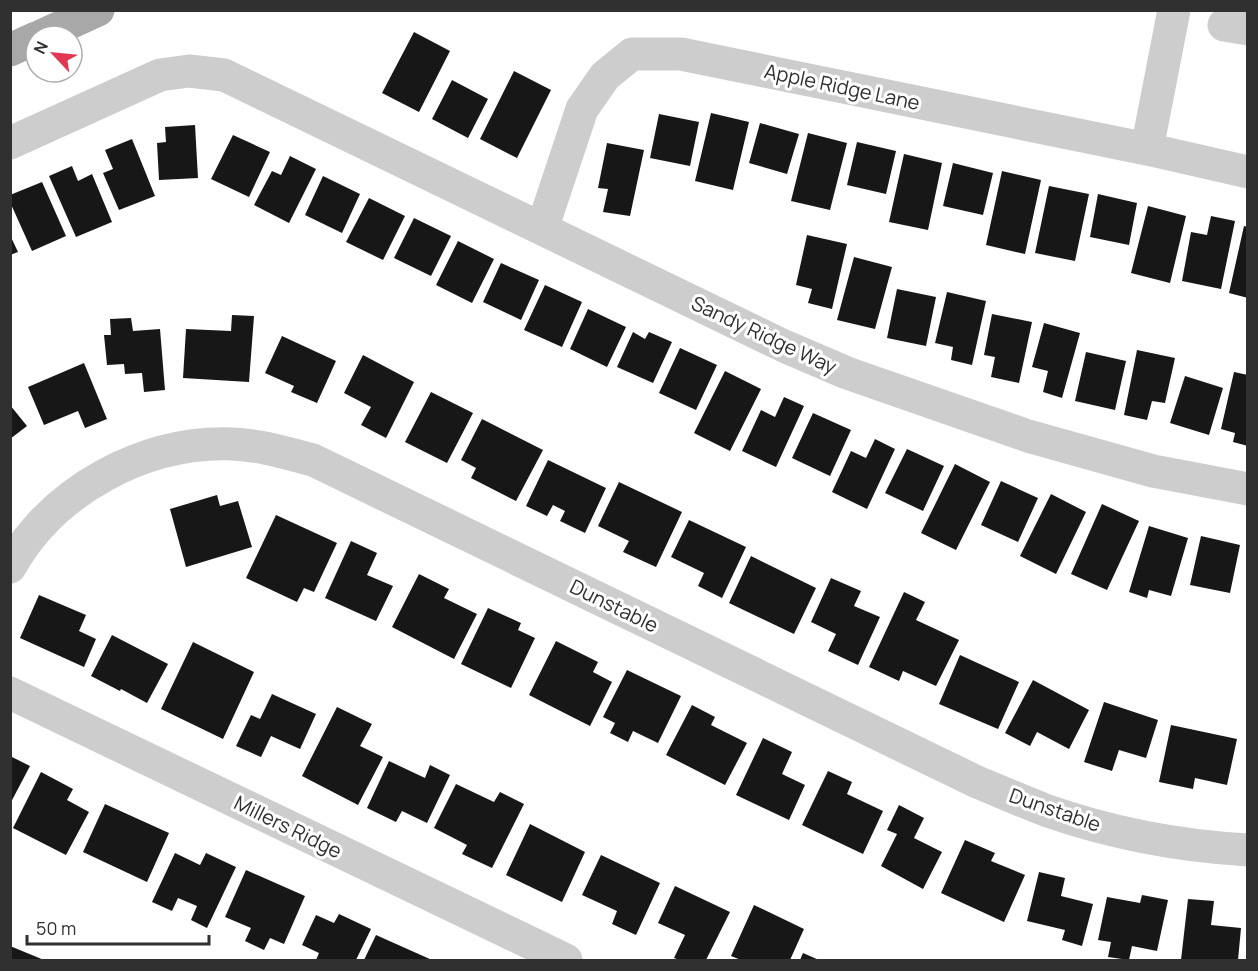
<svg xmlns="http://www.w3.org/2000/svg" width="1258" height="971" font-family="Manrope,sans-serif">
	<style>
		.building { fill: #171717 }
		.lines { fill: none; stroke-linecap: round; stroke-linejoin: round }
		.minor { stroke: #cdcdcd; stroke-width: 33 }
		.major { stroke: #a8a8a8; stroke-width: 33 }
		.labels { text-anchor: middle; stroke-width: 6; stroke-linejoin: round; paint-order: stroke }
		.street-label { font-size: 20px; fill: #303030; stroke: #fff }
	</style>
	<rect width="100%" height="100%" fill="#fff"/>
	<path class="building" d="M414 32 450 51 419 112 382 93Z
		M514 71 551 90 517 158 480 139Z
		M452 80 488 99 468 138 432 119Z
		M711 113 749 122 733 190 695 181Z
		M659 114 699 122 690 166 650 158Z
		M760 123 799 134 787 174 749 163Z
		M195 125 198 178 159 180 157 143 166 142 165 127Z
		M808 133 847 143 830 210 791 201Z
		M233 135 270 152 249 197 211 179Z
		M132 139 155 196 119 210 103 173 113 169 105 150Z
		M857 142 896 151 886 194 847 185Z
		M607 143 644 150 630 216 603 212 608 189 598 188Z
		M904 154 942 163 928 230 889 222Z
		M290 156 316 169 289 223 254 205 272 171 281 175Z
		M953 163 993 173 983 215 943 206Z
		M72 166 78 181 92 174 112 222 76 237 49 176Z
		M1002 171 1041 180 1025 254 986 245Z
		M323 176 360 194 342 233 305 215Z
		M42 182 66 236 32 251 10 202V195Z
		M1049 186 1089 194 1075 261 1035 253Z
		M1098 194 1137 203 1129 245 1090 237Z
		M369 198 405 216 383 260 346 242Z
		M1148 206 1186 216 1170 283 1131 273Z
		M1211 216 1235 221 1221 289 1182 281 1191 232 1207 235Z
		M414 218 451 236 431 276 394 258Z
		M1244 226 1248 227V298L1229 293Z
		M10 235 18 252 10 255Z
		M807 235 847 244 832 309 808 303 812 289 796 285Z
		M458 241 494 259 472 303 436 285Z
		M854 257 892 267 875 329 837 320Z
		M501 263 539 280 521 320 483 302Z
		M545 285 582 302 562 347 524 330Z
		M897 289 936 297 926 346 887 338Z
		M947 292 986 301 972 365 951 360 953 347 935 343Z
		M588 309 626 327 607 367 570 349Z
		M992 314 1032 322 1019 383 991 377 995 357 984 355Z
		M232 315 254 316 249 382 183 378 186 329 231 331Z
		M131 318 133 331 160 329 165 390 144 392 142 373 125 374 124 364 107 365 104 335H111L110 319Z
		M1044 323 1080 333 1062 398 1043 392 1048 371 1032 367Z
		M633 332 645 339 649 332 672 342 653 383 617 367Z
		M282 336 336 361 317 403 291 392 294 386 265 373Z
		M680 348 717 365 696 410 659 393Z
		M1137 350 1175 358 1165 403 1152 401 1147 420 1124 415Z
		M1086 352 1126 361 1115 410 1075 401Z
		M363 355 414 382 386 438 361 425 371 407 344 393Z
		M84 363 107 419 85 428 78 411 44 425 28 387Z
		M725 371 761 389 730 451 694 433Z
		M1234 372 1248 375V446L1233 442 1235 433 1221 429Z
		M1185 376 1223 388 1209 435 1170 423Z
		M431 392 473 413 447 463 405 442Z
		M784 397 804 406 776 467 742 451 761 410 775 417Z
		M10 405 27 426 10 439Z
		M813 413 851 430 830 476 792 458Z
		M482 419 543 450 516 501 471 478 476 468 461 460Z
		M875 439 895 449 867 509 832 492 851 451 866 458Z
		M907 449 944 466 923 511 885 493Z
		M548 460 606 488 585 533 560 521 565 511 553 505 547 516 526 506Z
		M955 464 990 482 956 550 921 533Z
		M1001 481 1038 498 1018 542 981 525Z
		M619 482 682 512 656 567 623 552 629 541 598 526Z
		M1051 494 1086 512 1056 574 1020 556Z
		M217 495 220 506 238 501 252 547 186 567 170 509Z
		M1102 504 1139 521 1107 590 1071 574Z
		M276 515 337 543 314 592 304 588 297 602 246 578Z
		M689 520 746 547 722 598 698 586 704 573 671 557Z
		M1149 526 1188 538 1171 596 1149 590 1147 598 1129 592Z
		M1201 536 1240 545 1230 593 1190 585Z
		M351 541 377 553 367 575 393 586 376 621 325 598Z
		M751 556 816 588 794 634 729 603Z
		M419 574 449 589 444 598 477 614 454 659 392 627Z
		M831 578 861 591 854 606 880 617 858 665 828 651 836 634 811 622Z
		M904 592 925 602 916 620 959 640 936 686 903 671 899 681 869 667Z
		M39 595 86 615 79 631 96 639 84 667 20 638Z
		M488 608 521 623 518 630 535 638 511 688 461 664Z
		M112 635 168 664 147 703 121 689 120 691 91 676Z
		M556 641 598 662 593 672 612 682 590 726 529 695Z
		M193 642 254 672 223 739 161 709Z
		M960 655 1019 682 998 729 939 704Z
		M627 670 681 696 658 743 633 731 628 742 610 733 615 723 603 717Z
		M1033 680 1089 710 1069 749 1037 732 1030 746 1005 733Z
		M272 694 316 714 300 749 271 736 261 757 236 746 251 715 260 719Z
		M1104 702 1158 720 1146 758 1119 750 1112 771 1084 762Z
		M692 705 715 717 711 725 747 743 725 785 666 755Z
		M337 707 372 724 360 746 383 757 358 805 302 776Z
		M1171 725 1237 739 1227 785 1195 778 1193 789 1159 782Z
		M763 738 792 752 782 774 805 785 789 820 736 795Z
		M10 756 30 766 10 804Z
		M389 761 425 778 430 765 450 775 427 823 402 811 396 822 367 808Z
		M828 771 852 782 847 794 883 811 863 854 802 825Z
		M41 772 73 789 67 800 89 812 66 855 13 828Z
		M456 784 494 802 500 792 524 804 492 868 462 854 467 845 434 828Z
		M105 804 169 833 147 882 83 852Z
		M899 805 924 818 914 838 942 852 923 889 881 866 897 834 887 830Z
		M530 824 585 852 562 902 506 875Z
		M965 840 995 853 991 861 1025 875 1004 922 941 893Z
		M175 853 200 865 206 853 236 867 207 928 191 920 197 906 178 898 172 911 152 902Z
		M601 855 660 883 636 935 612 924 617 911 582 895Z
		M246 870 305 896 284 944 270 938 264 950 245 941 251 928 225 917Z
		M1039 872 1065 878 1061 896 1093 904 1082 946 1062 940 1065 930 1027 921Z
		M675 886 730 912 706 960H680L674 958 685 935 658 923Z
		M1142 895 1168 900 1157 951 1132 946 1129 960 1108 957 1111 942 1098 940 1107 897 1140 903Z
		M1188 899 1214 901 1211 925 1241 928 1238 960H1181Z
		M754 905 804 929 790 960H741L731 956Z
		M339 914 371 929 356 960H316L319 953 302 945 316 915 334 923Z
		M376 935 432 960H364Z
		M10 946 44 960H10Z
		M803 953 819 960H800Z"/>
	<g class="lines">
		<path class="minor" d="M1224 25 1248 29
			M10 143 160 75 189 71 224 75 784 346 847 373 1028 436 1153 471 1248 489
			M1147 149 1174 10
			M542 229 582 109 605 76 632 54H681L1147 149 1248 172
			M10 567C53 490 144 441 232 444 260 445 286 453 313 460L977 782C999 791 1022 801 1045 810 1110 833 1179 846 1248 850
			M10 693 566 960"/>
		<path class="major" d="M41 36 98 10
			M10 50 36 38"/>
	</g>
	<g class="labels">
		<g class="street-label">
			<text transform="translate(842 87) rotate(12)" y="7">Apple Ridge Lane</text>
			<text transform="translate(764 335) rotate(25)" y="7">Sandy Ridge Way</text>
			<text transform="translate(614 606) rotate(26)" y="7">Dunstable</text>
			<text transform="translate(1055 810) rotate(19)" y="7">Dunstable</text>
			<text transform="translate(288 827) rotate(26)" y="7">Millers Ridge</text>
		</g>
	</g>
	<rect width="1258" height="971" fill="none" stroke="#303030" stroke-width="24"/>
	<g transform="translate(54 54) rotate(296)"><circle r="28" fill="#ffffff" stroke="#acacac" stroke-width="1.5"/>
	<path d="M0-4.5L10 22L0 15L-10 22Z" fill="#e13753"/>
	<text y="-9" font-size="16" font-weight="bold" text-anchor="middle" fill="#303030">N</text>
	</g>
	<path d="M27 935v9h182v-9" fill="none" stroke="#303030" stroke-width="3"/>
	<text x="36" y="935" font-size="18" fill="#303030" stroke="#ffffff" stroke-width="4.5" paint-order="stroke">50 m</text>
</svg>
